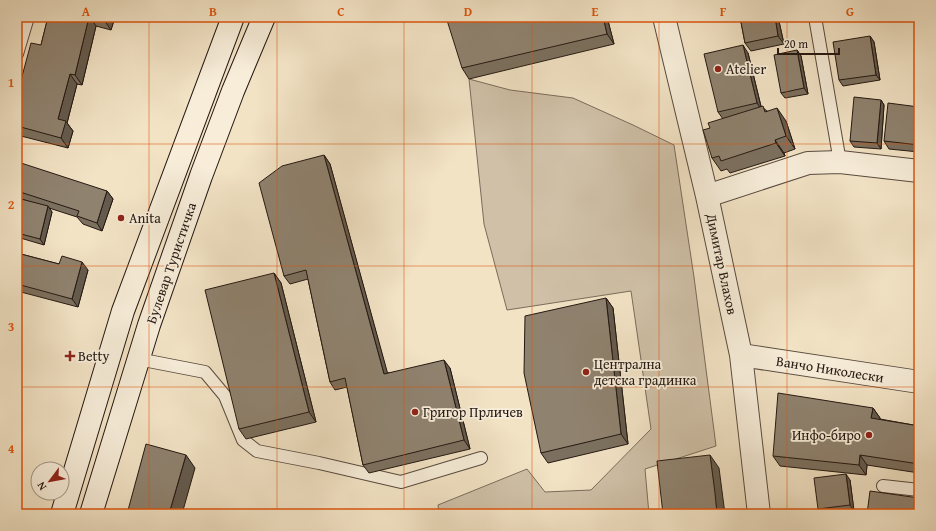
<svg xmlns="http://www.w3.org/2000/svg" width="936" height="531" font-family="'Gentium Book Plus',serif">
	<style>
		.green { fill: #cfc0a7; stroke: #7a6c5c }
		.lines { fill: none; stroke-linecap: round; stroke-linejoin: round }
		.lane-casing { stroke: #584b3f; stroke-width: 14 }
		.street-casing { stroke: #584b3f; stroke-width: 24 }
		.secondary-casing { stroke: #241812; stroke-width: 24 }
		.lane { stroke: #f7edd9; stroke-width: 12 }
		.street { stroke: #f7edd9; stroke-width: 22 }
		.secondary { stroke: #f7edd9; stroke-width: 22 }
		.wall { fill: #7b705f; stroke: #241812 }
		.shaded-wall { fill: #645b4e; stroke: #241812 }
		.building { fill: #8f826f; stroke: #241812 }
		.grid { fill: none; stroke: #de560c; stroke-width: 1; stroke-opacity: 0.55 }
		.poi-dot { fill: #8f2418; stroke: #f7edd9; stroke-width: 1.5 }
		.labels { text-anchor: middle; stroke-width: 3.5; stroke-linejoin: round; paint-order: stroke }
		.poi-label { font-size: 14px; fill: #241812; stroke: #f7edd9; text-anchor: start }
		.street-label { font-size: 14px; fill: #241812; stroke: #f7edd9 }
		.neatline { fill: none; stroke: #de560c; stroke-width: 1.5 }
		.grid-label { font-size: 13px; text-anchor: middle; font-weight: bold; fill: #de560c }
	</style>
	<rect width="100%" height="100%" fill="#f2e3c5"/>
	<filter id="stains"><feTurbulence type="fractalNoise" baseFrequency=".005" numOctaves="4"/><feColorMatrix values="0 0 0 0 .2 0 0 0 0 .09 0 0 0 0 .02 0 0 0 .5 -.17"/></filter>
	<radialGradient id="worn" r=".72"><stop offset=".6" stop-color="#630" stop-opacity="0"/><stop offset="1" stop-color="#630" stop-opacity=".3"/></radialGradient>
	<path class="green" d="M469 79 510 90 573 98 633 125 674 145 694 277 716 446 645 469 649 514H439L438 505 527 469 545 492 591 490 651 429 631 291 507 310 484 224Z"/>
	<g class="lines">
		<defs>
			<path id="lane" d="M815 17 840 162
				M17 54 28 17
				M138 359 205 372 225 396 243 440 257 451 319 463 401 482 481 458
				M883 486 919 490"/>
			<path id="street" d="M664 17 707 196 741 355 759 514
				M707 196 808 163 840 162 919 171
				M741 355 919 382"/>
			<path id="secondary" d="M62 514 123 311 233 17
				M91 514 149 325 201 176 233 91 264 17"/>
		</defs>
		<use href="#lane" class="lane-casing"/>
		<use href="#street" class="street-casing"/>
		<use href="#secondary" class="secondary-casing"/>
		<use href="#lane" class="lane"/>
		<use href="#street" class="street"/>
		<use href="#secondary" class="secondary"/>
	</g>
	<path class="wall" d="M48 17H115L111 30 96 26 82 85 77 84 67 123 73 131 68 148 17 135V95L41 45Z
		M607 17 614 44 469 79 462 68Z
		M740 17H778L784 44 751 51 745 43Z
		M836 17H845L837 18Z
		M870 36 874 42 880 80 843 86 839 80Z
		M797 50 801 56 808 94 785 98 781 93Z
		M748 53 761 106 767 111 786 121 795 149 784 153 785 156 730 173 727 169 721 171 712 158 710 128 723 119 718 112Z
		M881 100 884 105 881 149 854 147 850 141Z
		M919 107V152L889 149 884 141Z
		M324 155 330 164 387 373 450 368 470 449 369 473 363 465 347 387 335 390 330 382 308 279 290 284 284 276Z
		M17 191H107L113 199 102 231 83 224 77 217 49 208 52 212 44 245 17 237V214L34 203 18 198 17 196Z
		M17 253 59 264 88 270 78 307 17 291Z
		M274 273 281 283 316 422 246 439 239 429Z
		M606 298 613 308 628 444 548 463 541 453Z
		M873 408 880 418V419L919 426V473L867 465 866 475 780 466 773 456Z
		M850 480 854 511 827 514H822L818 509Z"/>
	<path class="shaded-wall" d="M89 17H90L96 26 82 85 75 75Z
		M105 17H115L111 30 104 20Z
		M603 17H607L614 44 607 34Z
		M775 17H778L784 44 778 36Z
		M870 36 874 42 880 80 876 75Z
		M743 45 748 53 762 111 757 103Z
		M797 50 801 56 808 94 804 88Z
		M70 74 77 84 67 123 73 131 68 148 61 138 58 119Z
		M881 100 884 105 881 149 877 143Z
		M777 108 786 121 795 149 786 136Z
		M775 140 784 153 785 156 776 143Z
		M324 155 330 164 390 382 384 374Z
		M107 191 113 199 102 231 97 223Z
		M48 206 52 212 44 245 40 239Z
		M82 262 88 270 78 307 72 299Z
		M274 273 281 283 316 422 309 412Z
		M606 298 613 308 628 444 621 434Z
		M444 360 450 368 470 449 464 440Z
		M873 408 880 418 878 428 871 418Z
		M186 455 195 468 182 514H169Z
		M710 455 719 468 725 514H717Z
		M860 455 867 465 866 475 859 465Z
		M846 474 850 480 854 511 850 505Z"/>
	<path class="building" d="M48 17H89L75 75 70 74 58 119 66 121 61 138 17 126V95L31 43 41 45Z
		M93 17H105L104 20Z
		M446 17H603L607 34 462 68Z
		M740 17H775L778 36 745 43Z
		M870 36 876 75 839 80 833 42Z
		M743 45 757 103 718 112 704 54Z
		M797 50 804 88 781 93 774 55Z
		M854 97 881 100 877 143 850 141Z
		M888 103 919 107V145L884 141Z
		M763 106 765 112 777 108 786 136 775 140 776 143 721 161 719 156 712 158 703 130 710 128 708 123Z
		M324 155 384 374 444 360 464 440 363 465 345 378 330 382 306 270 284 276 259 183 282 166Z
		M21 163 107 191 97 223 77 216 79 211 17 191V175Z
		M21 199 48 206 40 239 17 233V214Z
		M17 253 59 264 62 256 82 262 72 299 17 284Z
		M274 273 309 412 239 429 205 290Z
		M606 298 621 434 541 453 524 373 525 316Z
		M778 393 873 408 871 418 919 426V464L860 455 859 465 773 456Z
		M146 444 186 455 169 514H127Z
		M710 455 715 493 717 514H663L657 461Z
		M846 474 850 505 818 509 814 478Z
		M870 491 919 498V514H867Z"/>
	<path class="grid" d="M149 17V514M277 17V514M404 17V514M532 17V514M659 17V514M787 17V514M17 144H919M17 266H919M17 387H919"/>
	<g class="poi-dot">
		<circle cx="718" cy="69" r="4"/>
		<circle cx="121" cy="218" r="4"/>
		<path d="M68 350h4v4h4v4h-4v4h-4v-4h-4v-4h4z"/>
		<circle cx="586" cy="372" r="4"/>
		<circle cx="415" cy="412" r="4"/>
		<circle cx="869" cy="435" r="4"/>
	</g>
	<g class="labels">
		<g class="poi-label">
			<text x="726" y="74">Atelier</text>
			<text x="129" y="223">Anita</text>
			<text x="78" y="361">Betty</text>
			<text x="594" y="369">Централна<tspan x="594" dy="16">детска градинка</tspan></text>
			<text x="423" y="417">Григор Прличев</text>
			<text x="861" y="440" text-anchor="end">Инфо-биро</text>
		</g>
		<g class="street-label">
			<text transform="translate(171 263) rotate(-71)" y="5">Булевар Туристичка</text>
			<text transform="translate(722 264) rotate(78)" y="5">Димитар Влахов</text>
			<text transform="translate(830 369) rotate(9)" y="5">Ванчо Николески</text>
		</g>
	</g>
	<rect width="936" height="531" fill="none" stroke="#f2e3c5" stroke-width="44"/>
	<g transform="translate(50 481) rotate(238)"><circle r="19" fill="#f7edd9" stroke="#a39889"/>
	<path d="M0-3L7 15L0 10L-7 15Z" fill="#8f2418"/>
	<text y="-6" font-size="11" font-weight="bold" text-anchor="middle" fill="#241812">N</text>
	</g>
	<path d="M778 48v6h61v-6" fill="none" stroke="#241812" stroke-width="2"/>
	<text x="784" y="48" font-size="12" fill="#241812" stroke="#f7edd9" stroke-width="3" paint-order="stroke">20 m</text>
	<rect x="22" y="22" width="892" height="487" class="neatline"/>
	<g class="grid-label">
		<text x="86" y="16">A</text>
		<text x="213" y="16">B</text>
		<text x="341" y="16">C</text>
		<text x="468" y="16">D</text>
		<text x="595" y="16">E</text>
		<text x="723" y="16">F</text>
		<text x="850" y="16">G</text>
		<text x="11" y="87">1</text>
		<text x="11" y="209">2</text>
		<text x="11" y="331">3</text>
		<text x="11" y="453">4</text>
	</g>
	<rect width="100%" height="100%" filter="url(#stains)"/>
	<rect width="100%" height="100%" fill="url(#worn)"/>
</svg>
